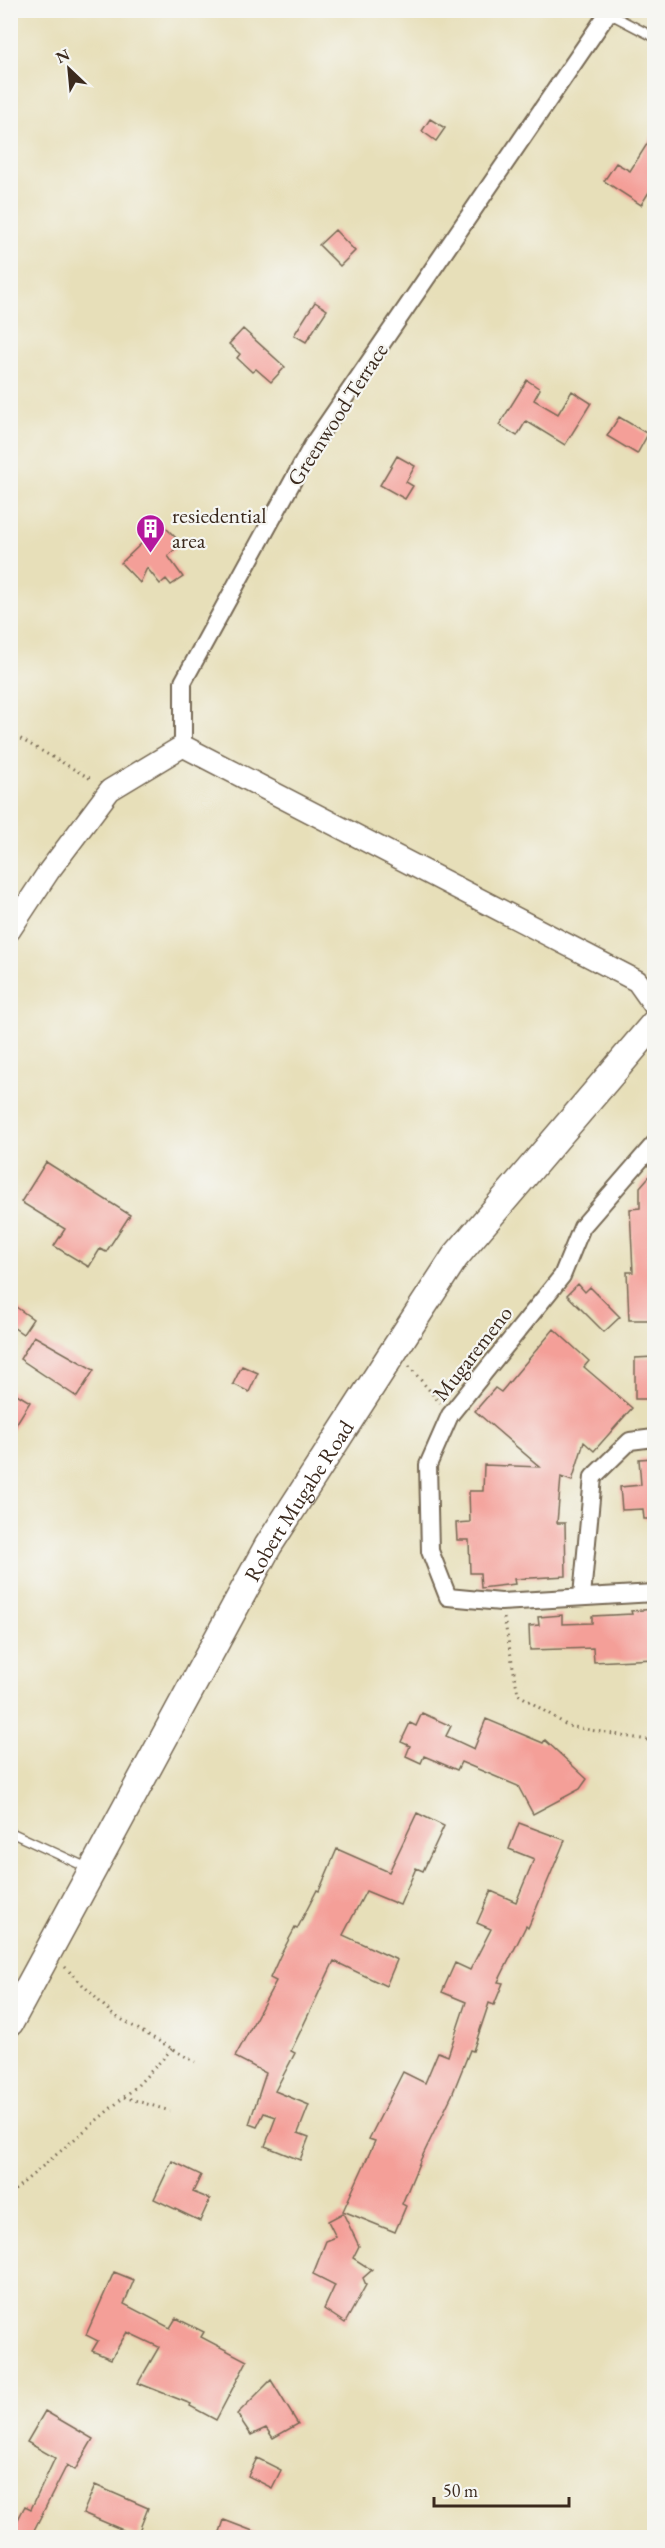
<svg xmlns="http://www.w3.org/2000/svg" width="665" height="2548" font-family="'EB Garamond',serif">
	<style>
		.building { fill: #f49f98 }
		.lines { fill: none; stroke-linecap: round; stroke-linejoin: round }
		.service-casing { stroke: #776954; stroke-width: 11 }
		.minor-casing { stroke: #776954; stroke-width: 20 }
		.tertiary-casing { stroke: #776954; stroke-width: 24 }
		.primary-casing { stroke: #776954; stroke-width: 30 }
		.path { stroke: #776954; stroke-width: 3; stroke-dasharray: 1.5 4.5; stroke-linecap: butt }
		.service { stroke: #fff; stroke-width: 8 }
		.minor { stroke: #fff; stroke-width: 16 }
		.tertiary { stroke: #fff; stroke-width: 21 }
		.primary { stroke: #fff; stroke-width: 27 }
		.labels { text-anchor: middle; stroke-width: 4.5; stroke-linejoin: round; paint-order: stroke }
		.street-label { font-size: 22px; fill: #3b2a1e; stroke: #f6f6f2 }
		.poi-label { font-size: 22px; fill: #3b2a1e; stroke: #f6f6f2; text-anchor: start }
	</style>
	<rect width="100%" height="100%" fill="#f6f6f2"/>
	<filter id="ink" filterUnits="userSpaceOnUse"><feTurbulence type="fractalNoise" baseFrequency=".0167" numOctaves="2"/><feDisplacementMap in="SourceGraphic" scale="12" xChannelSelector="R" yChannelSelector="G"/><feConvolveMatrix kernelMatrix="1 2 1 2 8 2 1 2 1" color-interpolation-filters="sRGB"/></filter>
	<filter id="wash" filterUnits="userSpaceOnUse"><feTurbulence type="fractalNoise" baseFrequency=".008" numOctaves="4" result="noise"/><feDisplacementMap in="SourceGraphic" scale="24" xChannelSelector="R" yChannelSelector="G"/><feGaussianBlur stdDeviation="1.35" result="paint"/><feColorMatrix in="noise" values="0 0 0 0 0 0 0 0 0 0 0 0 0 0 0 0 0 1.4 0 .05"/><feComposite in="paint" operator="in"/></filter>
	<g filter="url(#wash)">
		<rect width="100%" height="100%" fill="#e7dfb9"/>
		<g id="blocks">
			<path class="building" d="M430 119 445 128 436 141 422 131Z
				M654 133V184L641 205 604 181 616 163 630 171Z
				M335 230 355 251 340 266 319 245Z
				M315 302 327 310 306 342 294 335Z
				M243 329 285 367 271 382 256 369 252 372 237 358 240 354 229 344Z
				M527 380 540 389 534 400 558 414 572 391 591 403 565 445 526 421 517 436 499 425Z
				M619 417 648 434 637 454 607 436Z
				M397 456 415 466 406 482 413 486 405 499 380 485Z
				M162 524 181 543 168 556 183 577 171 585 166 579 160 584 147 568 140 583 121 563Z
				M46 1162 130 1215 106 1252 100 1249 89 1267 54 1246 65 1229 21 1202Z
				M654 1171V1320H629L627 1272H633L630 1209 640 1208V1187Z
				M578 1284 585 1292 590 1287 620 1317 604 1332 567 1295Z
				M16 1307 33 1319 23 1334 10 1325V1315Z
				M554 1329 589 1361 584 1367 632 1408 594 1451 584 1442 572 1481 561 1477 557 1523H565L566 1576 514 1579 515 1584 481 1588 480 1573H470L469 1540H457L456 1523 470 1522 469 1491H483L484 1465 540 1467 475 1411 495 1388 501 1392Z
				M34 1336 94 1370 77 1397 20 1359Z
				M654 1357V1399H635V1358Z
				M242 1366 258 1373 249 1392 233 1384Z
				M10 1390 30 1402 10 1434Z
				M654 1458V1519H644L643 1509 622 1510 620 1487 641 1485 639 1459Z
				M654 1609V1659L594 1662 593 1648 530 1650 529 1626 539 1625 538 1617 562 1615V1624L592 1623V1616L632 1614 631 1611Z
				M422 1713 451 1726 446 1736 474 1749 486 1719 543 1743 545 1740 587 1779 580 1789 533 1814 518 1786 461 1762 457 1770 424 1756 421 1763 406 1756 410 1746 401 1742 410 1723 416 1726Z
				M417 1813 444 1826 423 1871 416 1868 400 1905 366 1891 343 1935 397 1960 386 1986 334 1961 291 2051 295 2053 275 2091 309 2105 298 2133 309 2137 300 2160 265 2146 276 2117 264 2113 257 2127 249 2124 266 2073 235 2057 276 1981 270 1978 280 1956 295 1928 297 1929 317 1890 319 1891 337 1849 389 1872Z
				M519 1823 565 1840 528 1928 526 1926 498 1982 503 1983 494 2005 489 2003 473 2051 470 2050 452 2095 420 2161 402 2204 406 2206 395 2232 343 2211 375 2141 369 2139 403 2072 425 2083 438 2052 448 2056 466 2002 442 1992 455 1963 470 1970 491 1929 477 1923 491 1891 516 1902 534 1859 509 1849Z
				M172 2161 201 2175 193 2192 210 2199 200 2221 154 2199Z
				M343 2213 359 2246 353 2258 372 2270 363 2278 366 2285 345 2323 324 2309 335 2285 313 2274 326 2241 336 2237 328 2221Z
				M114 2272 134 2280 124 2304 170 2328 176 2318 204 2332 201 2337 247 2361 216 2420 190 2406 191 2404 138 2383 159 2347 127 2332 111 2359 92 2351 98 2341 86 2335Z
				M271 2380 298 2424 273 2438 266 2428 251 2435 237 2414Z
				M45 2411 93 2439 75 2470 67 2465 30 2538H25L12 2531 25 2506 31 2509 55 2458 27 2442Z
				M257 2458 281 2470 272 2488 248 2476Z
				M95 2485 148 2508 137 2536 83 2513Z
				M224 2520 266 2536V2538H218Z"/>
		</g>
	</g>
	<g filter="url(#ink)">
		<use href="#blocks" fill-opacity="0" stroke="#776954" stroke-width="1.5"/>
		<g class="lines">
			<defs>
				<path id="service" d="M608 13 654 37
					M10 1832 90 1869"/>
				<path id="minor" d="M183 746V682L313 444 610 10
					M654 1144 582 1227 562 1276 450 1415 428 1465 430 1551 448 1597 501 1602 654 1593
					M582 1596 593 1477 630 1441 654 1438"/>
				<path id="tertiary" d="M10 930 49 871 110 790 183 746 637 981 654 1005"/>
				<g id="primary">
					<path id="s1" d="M10 2022 268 1546 395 1349 455 1257 654 1024"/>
				</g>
			</defs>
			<use href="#service" class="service-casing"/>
			<use href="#minor" class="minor-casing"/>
			<use href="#tertiary" class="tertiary-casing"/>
			<use href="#primary" class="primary-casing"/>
			<path class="path" d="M10 733 93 780
				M409 1366 440 1403
				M504 1618 518 1694 568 1726 653 1741 654 1743
				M65 1967 112 2014 195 2062
				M124 2097 170 2111
				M10 2194 137 2086 172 2049"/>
			<use href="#service" class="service"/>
			<use href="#minor" class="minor"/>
			<use href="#tertiary" class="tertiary"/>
			<use href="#primary" class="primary"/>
		</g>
	</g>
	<defs>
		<symbol id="building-pin" viewBox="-11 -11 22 30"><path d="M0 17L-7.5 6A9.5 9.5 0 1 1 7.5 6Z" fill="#b5179e" stroke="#f6f6f2"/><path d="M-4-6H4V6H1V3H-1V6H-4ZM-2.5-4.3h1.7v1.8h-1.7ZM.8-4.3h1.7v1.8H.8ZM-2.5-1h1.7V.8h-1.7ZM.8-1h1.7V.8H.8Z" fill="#fff"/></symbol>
	</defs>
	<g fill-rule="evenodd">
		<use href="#building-pin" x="134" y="512" width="33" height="45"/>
	</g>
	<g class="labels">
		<g class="street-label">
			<text transform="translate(337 414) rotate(-57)" y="8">Greenwood Terrace</text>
			<text transform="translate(472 1353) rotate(-52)" y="8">Mugaremeno</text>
			<text dy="8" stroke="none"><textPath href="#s1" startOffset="596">Robert Mugabe Road</textPath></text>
		</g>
		<g class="poi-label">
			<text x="172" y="523">resiedential<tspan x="172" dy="25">area</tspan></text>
		</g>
	</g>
	<rect width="665" height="2548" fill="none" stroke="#f6f6f2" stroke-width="36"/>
	<g transform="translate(69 69) rotate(334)" stroke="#f6f6f2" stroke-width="4.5" paint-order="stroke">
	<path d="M0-4.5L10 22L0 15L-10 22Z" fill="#3b2a1e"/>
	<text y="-9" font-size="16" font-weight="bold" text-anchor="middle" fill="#3b2a1e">N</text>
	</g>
	<path d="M434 2497v9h135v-9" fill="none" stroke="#3b2a1e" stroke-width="3"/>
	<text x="443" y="2497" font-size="18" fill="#3b2a1e" stroke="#f6f6f2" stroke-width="4.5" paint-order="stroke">50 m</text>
</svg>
